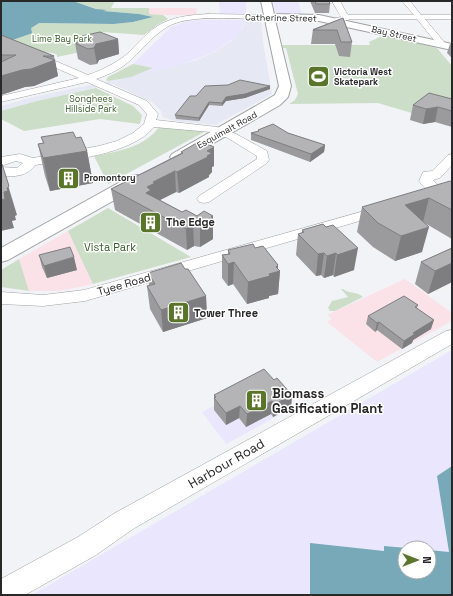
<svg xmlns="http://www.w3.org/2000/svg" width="453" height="596" font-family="'Space Grotesk',sans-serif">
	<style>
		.commercial { fill: #fbe2e9 }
		.industrial { fill: #e9e6fd }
		.built { fill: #e6e9f3 }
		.green { fill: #ccdec7 }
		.water { fill: #77a9b9 }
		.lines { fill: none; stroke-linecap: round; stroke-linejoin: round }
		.minor-casing { stroke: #a1a2a4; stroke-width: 1 }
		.major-casing { stroke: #a1a2a4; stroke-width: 2 }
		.minor { fill: #fff; fill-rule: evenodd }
		.major { fill: #fff; fill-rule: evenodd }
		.wall { fill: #9b9a9c }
		.shaded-wall { fill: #7e7d7f }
		.building { fill: #b4b3b5; stroke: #7e7d7f }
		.labels { text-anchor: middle; stroke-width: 3; stroke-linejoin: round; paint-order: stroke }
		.far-street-label { font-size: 9px; fill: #282829; stroke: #fff }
		.far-park-label { font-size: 9px; fill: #375b29; stroke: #fff }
		.far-poi-label { font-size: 9px; font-weight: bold; fill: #282829; stroke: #fff; text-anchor: start }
		.poi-label { font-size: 11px; font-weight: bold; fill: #282829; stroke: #fff; text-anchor: start }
		.park-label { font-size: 11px; fill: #375b29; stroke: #fff }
		.street-label { font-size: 11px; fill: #282829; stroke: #fff }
		.near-poi-label { font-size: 13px; font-weight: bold; fill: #282829; stroke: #fff; text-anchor: start }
		.near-street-label { font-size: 13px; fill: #282829; stroke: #fff }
	</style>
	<rect width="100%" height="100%" fill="#f2f3f6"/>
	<path class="commercial" d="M149 8H197L196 15H163L149 14Z
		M68 231 93 284 60 291H29L19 259Z
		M405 279 452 313V321L377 362 327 322 332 319 327 315Z"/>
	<path class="industrial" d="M219 1H246V15H220Z
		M273 1H298L302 15H276Z
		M204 20H246L238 35 212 53 178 66 131 77 153 68 133 64 171 27 188 21Z
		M452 350V466L437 476 449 552 429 550V548L384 546V551L310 545V595H32Z
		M267 379 294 407 226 444 202 412Z"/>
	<path class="built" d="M246 20H261L263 42 272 94 216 125 175 121 162 117 161 111 153 103 113 84 37 101 1 111V106L33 97 160 70 194 61 213 53 232 40 242 29Z"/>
	<path class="green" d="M73 1H115L111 8H149V14L163 15 168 19 157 25 144 35 102 32 76 53 57 57V55L53 53 40 52 1 44 30 34V28L38 23 114 24 133 22 153 17 139 14 103 11Z
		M384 35 437 48 452 66V114L424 107 415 114 378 103 289 104 295 100 298 94 286 48H283L282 45H370L369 42Z
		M133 64 153 68 131 77 108 81 106 80 108 77Z
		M96 88 133 106 142 115 140 124 100 119 24 131 1 119V111L37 101Z
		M159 127 206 131 108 184 94 156C117 152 145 147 159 127Z
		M108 208 191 257 93 284 68 231Z
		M19 259 29 291 1 287V270Z
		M341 289H343C349 294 357 291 363 297L335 311H330L328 308 332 301 348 297Z"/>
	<path class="water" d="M1 1H73L96 9 107 10 103 11 139 14 153 17 133 22 114 24 39 23 31 28 32 33 30 34 1 44Z
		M452 466V595H310V543L384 551V546L408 548H405V572H429V550L449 552 437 476Z"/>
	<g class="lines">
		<defs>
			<path id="minor" d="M332 1H340L347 14 350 15H414L402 1H410L421 15H452V19H425L445 43 441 46 438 45 417 19H352L333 23V19L341 17Z
				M208 14 269 15 273 17 269 19C241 20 190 13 167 27 151 37 140 52 126 64 117 71 107 75 96 79L147 101 158 114 156 120 217 127 236 134 267 151 269 160 267 163 209 202 204 203 199 202 197 199 199 196 257 159V156L228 138 211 132 154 127C131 155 70 160 35 165 28 176 13 178 1 175V167L17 168 23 163 16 161 1 166V157L20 154 33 158 99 146 117 141 133 133 144 124 147 114 139 105 87 82 1 102V96L79 78 33 58 32 56 33 54H39L88 75C102 70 114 64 126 55 138 44 148 30 163 23 177 16 193 15 208 14Z
				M452 154V165L440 178 433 180 446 193 444 196C434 198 425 189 419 181L423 172 432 171 448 155Z
				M382 206 387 207 389 210 387 213 85 301 43 306 1 304V292L43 295 84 290Z
				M452 330V344L133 529 96 555 25 595H1V579L78 537 115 513 446 331Z"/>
			<path id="major" d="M261 1H271L274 14 319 15 452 44V50L319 21 275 20 291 86 288 97 280 105 184 160 178 162 172 160 170 157 172 154 275 95 279 86Z
				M137 175 143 176 145 180 143 184 8 260 1 262V248L131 176Z"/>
		</defs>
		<use href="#minor" class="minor-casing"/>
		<use href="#major" class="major-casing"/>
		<use href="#minor" class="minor"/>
		<use href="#major" class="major"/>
	</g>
	<path class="wall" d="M310 1H329L330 4 329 13H315Z
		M343 18 352 42 350 57 339 56 335 44H311L313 29Z
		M1 35 54 56 58 76 34 86 25 87 1 95Z
		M82 36 118 39 119 54 99 60 97 64 90 65 78 59 75 43 77 42V40L82 39Z
		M450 44H452V58L447 53Z
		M270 86V89L245 98 226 101 222 106 209 105 199 121 176 119 175 115 196 96Z
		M452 99V127L435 122 423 124 410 120 413 105Z
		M258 130 288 133 325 145 324 152 310 162 251 140V133L258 131Z
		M41 137 76 138 87 151 93 183 50 191 45 176 38 144 43 143Z
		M181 152 214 166 212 167V172L209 175V177L179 193 176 192 160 200 182 212 197 216H213V239L200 247 194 246 187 250 115 210 111 189 181 153Z
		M452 182V239L423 222 422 252 395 261 373 247 357 232 362 207Z
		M323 224 354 270 334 277 333 275 324 278 321 275 316 276 296 255 298 234 302 233V230Z
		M255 248 278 265V269L280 271 278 294 269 296V298L247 304 233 284 228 286 222 278V255L228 254V250Z
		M452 248V282L428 294 415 284 421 262Z
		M39 255 77 270 47 278 42 267Z
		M185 269 206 296 207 318 163 332 150 309 147 286H149L148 273Z
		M418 305 417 308 431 329 413 340 412 343 402 349 377 330 375 332 366 324 368 316Z
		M274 380 292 395 291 407 273 417 271 414 246 427 239 418 226 425 214 410V395Z"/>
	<path class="shaded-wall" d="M118 39 119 54 99 60 97 64 94 48 96 44Z
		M55 60 58 76 34 86 25 87 1 95V76Z
		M270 86V89L245 98 226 101 222 106V103L226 97Z
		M209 102V105L199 121V118Z
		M438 107 435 122 423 124 426 109Z
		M325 145 324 152 310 162 311 154Z
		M214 147V166L212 167V172L209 175V177L179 193 177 172 207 151Z
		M87 151 93 183 50 191 43 158Z
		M1 162 17 215 15 216 16 220 12 221 14 228 1 231V200L4 192 7 188 1 165Z
		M175 171 176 192 156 202 146 193 147 187 153 182Z
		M429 198 423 222 405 205Z
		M213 216V239L200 247V226Z
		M193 224 194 246 187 250 186 229Z
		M429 227 422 252 395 261 401 236Z
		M358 248 354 270 334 277 337 255Z
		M324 253 321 275 316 276 318 254Z
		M336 253 333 275 324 278 327 256Z
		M74 257 77 270 47 278 44 266Z
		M234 262 233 284 228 286V264Z
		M452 263V282L428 294 435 271Z
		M278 265V272L280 271 278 294 269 296V298L247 304 248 282 269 274Z
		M206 296 207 318 163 332 161 310Z
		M434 320 431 329 413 340 412 343 402 349 404 341 413 333Z
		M379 322 377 330 375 332 377 323Z
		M292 395 291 407 273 417 275 404Z
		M272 401 271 414 246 427 247 414Z
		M240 406 239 418 226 425V413Z"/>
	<path class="building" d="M315 1H329L330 4H316Z
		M343 18 352 42H341L337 30H313Z
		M100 32 118 39 96 44 94 48 88 49 75 43 80 42 77 40 86 38 82 36Z
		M1 35 54 56H43L55 60 31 69 22 70 1 76V62L16 55H1Z
		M240 80 270 86 245 94 226 97 222 103 209 102 199 118 175 115 190 96H196L205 86 228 85Z
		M429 93 452 99V111L438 107 426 109 413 105Z
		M273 124 288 133 325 145 311 154 251 133 259 131 258 130Z
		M73 132 76 138 81 137 87 151 43 158 38 144 44 143 41 137Z
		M200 141 214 147 207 151 212 153 207 156 208 157 177 172 175 171 153 182 155 183 147 187 151 190 146 193 182 212 186 210 197 216 204 211 213 216 211 217 213 218 200 226 193 224 186 229 111 189 183 153 181 152Z
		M1 164H2L9 186 7 188 8 191 4 192 5 199 1 200Z
		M450 181 452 182V210L429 198 405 205 429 227 401 236 378 223 362 207Z
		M323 224 326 227 333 225 358 248 337 255 336 253 327 256 324 253 318 254 298 234 304 232 302 230Z
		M253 244 255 248 263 246 278 265 276 267 280 271 269 274 270 276 248 282 234 262 228 264 222 255 230 254 228 250Z
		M70 247 74 257 44 266 39 255Z
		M452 248V263L435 271 421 262Z
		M181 263 185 269H188L206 296 161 310 147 286 155 284 148 273Z
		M404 296 418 305 415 307 434 320 413 333 415 334 404 341 379 322 377 323 368 316Z
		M264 369 274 380 277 378 292 395 275 404 272 401 247 414 240 406 226 413 214 398 216 397 214 395Z"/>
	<defs>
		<symbol id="stadium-square" viewBox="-11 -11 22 22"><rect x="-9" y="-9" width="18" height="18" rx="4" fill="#597529" stroke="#fff"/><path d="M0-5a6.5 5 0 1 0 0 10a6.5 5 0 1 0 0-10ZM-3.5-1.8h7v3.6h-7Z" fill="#fff"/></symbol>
		<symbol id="building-square" viewBox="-11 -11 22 22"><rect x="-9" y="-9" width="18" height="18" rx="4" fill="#597529" stroke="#fff"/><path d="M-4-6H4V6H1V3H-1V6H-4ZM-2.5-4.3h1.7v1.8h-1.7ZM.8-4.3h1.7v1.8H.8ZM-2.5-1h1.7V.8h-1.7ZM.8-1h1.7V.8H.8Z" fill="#fff"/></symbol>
	</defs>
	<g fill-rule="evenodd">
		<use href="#stadium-square" x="306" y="64" width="25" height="25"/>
		<use href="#building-square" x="56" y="166" width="25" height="25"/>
		<use href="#building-square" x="138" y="210" width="25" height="25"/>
		<use href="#building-square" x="166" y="300" width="25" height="25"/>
		<use href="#building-square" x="244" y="388" width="25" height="25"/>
	</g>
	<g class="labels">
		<g class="far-street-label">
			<text transform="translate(281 18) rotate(1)" y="3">Catherine Street</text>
			<text transform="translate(394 34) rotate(13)" y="3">Bay Street</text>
			<text transform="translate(227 130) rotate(-29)" y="3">Esquimalt Road</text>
		</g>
		<g class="far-park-label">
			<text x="62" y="42">Lime Bay Park</text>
			<text x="91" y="102">Songhees<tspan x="91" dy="10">Hillside Park</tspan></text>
		</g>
		<g class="far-poi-label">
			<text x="334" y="75">Victoria West<tspan x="334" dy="10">Skatepark</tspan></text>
			<text x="84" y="181">Promontory</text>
		</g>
		<g class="poi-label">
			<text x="166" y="226">The Edge</text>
			<text x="194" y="317">Tower Three</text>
		</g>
		<g class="park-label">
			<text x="110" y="251">Vista Park</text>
		</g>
		<g class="street-label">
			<text transform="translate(124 284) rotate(-16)" y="4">Tyee Road</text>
		</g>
		<g class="near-poi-label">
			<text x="272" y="398">Biomass<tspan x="272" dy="15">Gasification Plant</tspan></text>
		</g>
		<g class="near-street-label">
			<text transform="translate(226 463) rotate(-30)" y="5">Harbour Road</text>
		</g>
	</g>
	<rect width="453" height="596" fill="none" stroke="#282829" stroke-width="4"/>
	<g transform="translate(417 560) rotate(90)"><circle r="19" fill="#ffffff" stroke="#a9a9a9"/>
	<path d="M0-3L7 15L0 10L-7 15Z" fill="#597529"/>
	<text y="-6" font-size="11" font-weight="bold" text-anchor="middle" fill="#282829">N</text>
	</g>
</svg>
